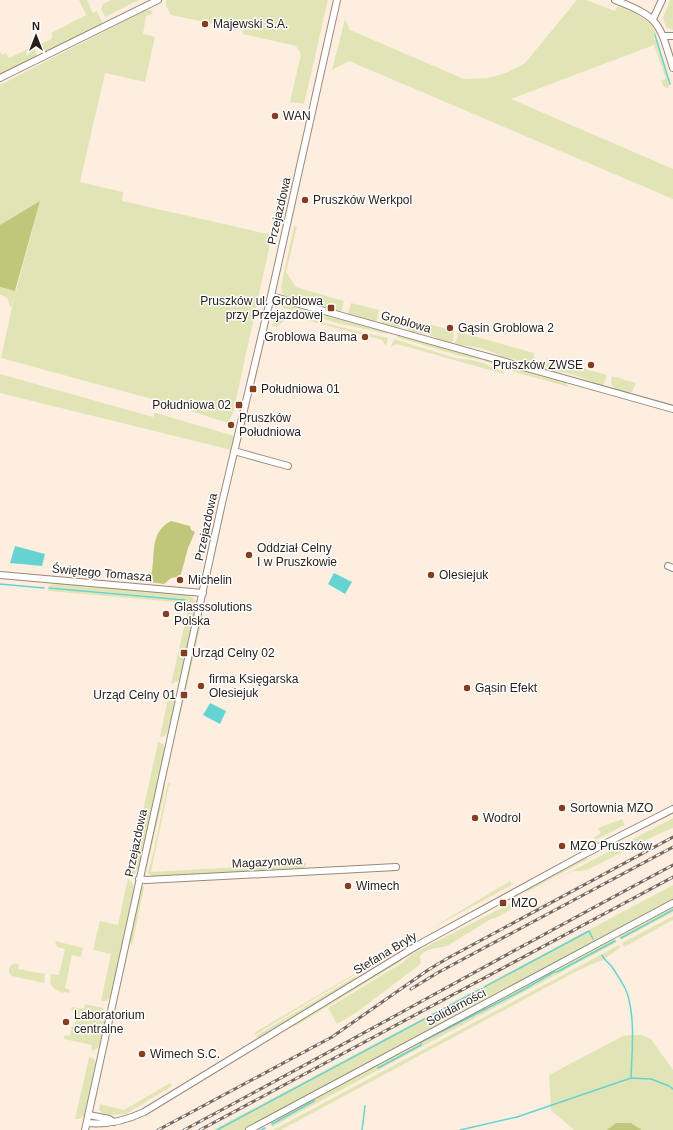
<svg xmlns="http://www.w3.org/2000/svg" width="673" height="1130" font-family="Helvetica,sans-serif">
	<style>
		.green { fill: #e1e5b5 }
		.forest { fill: #c1c77a }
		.water { fill: #66d3d3 }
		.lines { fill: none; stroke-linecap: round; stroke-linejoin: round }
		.stream { stroke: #66d3d3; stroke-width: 1.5 }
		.minor-casing { stroke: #9a8878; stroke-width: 8 }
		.minor { stroke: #fff; stroke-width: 6 }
		.rail-casing { stroke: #746960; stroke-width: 3 }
		.rail { stroke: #fefefe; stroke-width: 1.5; stroke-dasharray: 4.5; stroke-linecap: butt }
		.poi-dot { fill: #863d21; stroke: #fefefe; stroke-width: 1.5 }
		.labels { text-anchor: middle; stroke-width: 3; stroke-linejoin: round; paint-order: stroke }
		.poi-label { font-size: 12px; fill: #261e18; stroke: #fefefe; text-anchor: start }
		.street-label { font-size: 12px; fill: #261e18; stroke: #fefefe }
	</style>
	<rect width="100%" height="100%" fill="#feeee0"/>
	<path class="green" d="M79 0H87L93 13 97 11 102 22 101 25 46 52 40 48 41 44 51 39 53 36 51 33 86 15Z
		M111 0H139L105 17 101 9 103 4Z
		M166 0H328L304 104 290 102 301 54 296 46 243 34V30L171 15 166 6Z
		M577 0H586L615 11 617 6C633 12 649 18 657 34L654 35V40H656L668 79V83L670 85 668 86 669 89 663 86 661 80 666 79 654 45 511 99 673 169V199L349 61 332 70 345 19 350 30 464 79 489 78 508 72 525 63Z
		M670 0H673V30L666 27 663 18Z
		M146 10H151L153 14 146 16 143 34 155 37 145 82 105 73 80 182 123 192 122 201 272 235 233 413 228 423 159 401 1 358 15 293 11 308 7 298 0 294V287L16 291 40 201 0 225V85Z
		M32 47 36 51V56L0 74V52L2 55 6 53 9 58Z
		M294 226 297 227 286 272 296 287 344 301 341 313 332 310 333 307 328 306 327 309 284 296V295L282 294 281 287Z
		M282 302 384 330 388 334 341 324 281 307Z
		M351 303 379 310 377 320 374 322 348 314Z
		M276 310 340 327 388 338 386 346 382 340 291 316 280 324 278 327 272 326Z
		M384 312 405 318 401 327 397 328 383 325 381 321Z
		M410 319 454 331 453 342C446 345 439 338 432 336 425 333 418 332 410 332L407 328Z
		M459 332 534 353V360L530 365C521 364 514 356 503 358 493 350 470 345 457 345L455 343Z
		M401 335 500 363 505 369 482 360 460 356 396 337Z
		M394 339 455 358 471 360 483 363 504 372V374L397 344 391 347Z
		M547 358 607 375 604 384 601 386C588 380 575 374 561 372 557 371 552 373 548 370 545 368 547 362 547 358Z
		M515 368 564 381 569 387 511 371Z
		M0 374 153 417 154 413H156L234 436 231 450 0 393Z
		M612 376 636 383 632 392 628 393 615 389 611 384Z
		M54 583 185 595C192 596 197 599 196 607L186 652H184L183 655 186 656 180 680 171 684 189 605 176 602 48 591V588L184 600 185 599 48 587Z
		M203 615 179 721 178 718 199 619Z
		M170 690C172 692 175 695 175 698 177 705 170 731 165 736L161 737 160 736Z
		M158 742 163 744 165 750 139 867 135 874 129 875Z
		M165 783 164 795 146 871 145 868 163 785Z
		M168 783 171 784 169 786 151 872 306 863V865L303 869 151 877V875L147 873 151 863Z
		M673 818V828L654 836 591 868C584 872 577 870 571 872L526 895Z
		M622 819 625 825 597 839 593 838 601 833 598 828Z
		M586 856 588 859 525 893 526 889Z
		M128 878 133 884 134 888 111 996 106 1001H101L111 954 93 950 100 921 118 925Z
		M510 881 512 885 427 931Z
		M143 885 144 888 132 946 129 939 141 888Z
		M673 885V900L243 1130H213Z
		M519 899 518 905 498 917 491 919 447 946 432 949 424 952 420 956 421 963 418 966 357 1012 337 1024 328 1008 402 963 412 954Z
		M673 906V912L621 940 619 937 620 935Z
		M673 916V920L624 947 622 943Z
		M612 939H615L617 942 272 1127 271 1122 273 1120Z
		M55 941 83 948 81 957 72 955 65 988 70 990 69 993 64 992 63 993C58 991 53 989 50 983L51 974 59 975 65 949 57 947Z
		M619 945 620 948 601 961 595 963 575 972 281 1130H273Z
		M408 954 400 962 299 1024 283 1031Z
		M14 964H19L18 969 45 974 44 983 12 976 9 973V969L11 965Z
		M354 974V975L255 1035 254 1033Z
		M356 976V980L259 1039 256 1036Z
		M85 1004 103 1008 107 1014 101 1044C98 1048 96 1051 91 1050L92 1045 64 1039 65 1035 70 1036 72 1026H74L78 1012 71 1010 72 1007 84 1009Z
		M630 1035H642L651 1039 673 1070V1130H642L631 1123H616L607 1130H574L551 1110 549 1075 623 1036Z
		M89 1057 93 1058 97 1064 85 1116 79 1119H75Z
		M170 1083 172 1086 126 1114 109 1115H105L99 1110 100 1104 124 1110Z"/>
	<path class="forest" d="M40 201 15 291 0 287V225Z
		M171 521 190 526 191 530 195 532 188 548 181 574 178 577 171 578 164 584 149 582C158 561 146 534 171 521Z
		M616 1123H631L642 1130H607Z"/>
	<path class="water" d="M15 546 45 554 42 566 10 563Z
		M334 573 352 582 345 594 328 584Z
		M210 703 226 711 220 724 203 715Z"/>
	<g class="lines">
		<path class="stream" d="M655 35 670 84
			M0 584 44 588
			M49 588 185 600
			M621 938 673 910
			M602 955C604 960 609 963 612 967 617 974 621 981 625 988 636 1012 632 1052 631 1078
			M378 1068 421 1045V1042L521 991 554 972H557L615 941
			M272 1124 314 1101
			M217 1130 589 931 593 939
			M261 1130 265 1128
			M362 1130 365 1106
			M460 1130 517 1117 631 1078 651 1079 669 1086 673 1089"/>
		<defs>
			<path id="minor" d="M615 0C661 18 659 23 673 68
				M653 19 662 0
				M663 36H673
				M0 78 158 0
				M271 296 673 409
				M234 451 288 466
				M668 566 673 568
				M0 575 203 593
				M139 879 146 880 396 867
				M89 1115 109 1119 114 1122
				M87 1123C108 1125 125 1121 144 1112L418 945 583 855 673 809
				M85 1130 222 503 271 296 337 0
				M249 1130 673 903"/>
		</defs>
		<use href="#minor" class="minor-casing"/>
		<use href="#minor" class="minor"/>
		<defs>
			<path id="rail" d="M411 989 439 972 673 847
				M158 1130 332 1037 428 970 448 958 673 837
				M184 1130C348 1043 509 952 673 865
				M200 1130 673 877"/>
		</defs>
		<use href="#rail" class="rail-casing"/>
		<use href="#rail" class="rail"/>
	</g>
	<g class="poi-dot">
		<circle cx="205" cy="24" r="4"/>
		<circle cx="275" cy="116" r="4"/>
		<circle cx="305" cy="200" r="4"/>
		<rect x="327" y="304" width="8" height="8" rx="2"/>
		<circle cx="450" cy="328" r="4"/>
		<circle cx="365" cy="337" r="4"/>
		<circle cx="591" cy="365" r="4"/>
		<rect x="249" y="385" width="8" height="8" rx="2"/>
		<rect x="235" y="401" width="8" height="8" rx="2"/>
		<circle cx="231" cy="425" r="4"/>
		<circle cx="249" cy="555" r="4"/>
		<circle cx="431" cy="575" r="4"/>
		<circle cx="180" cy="580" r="4"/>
		<circle cx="166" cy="614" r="4"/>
		<rect x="180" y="649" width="8" height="8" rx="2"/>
		<circle cx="201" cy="686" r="4"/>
		<circle cx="467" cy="688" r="4"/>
		<rect x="180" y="691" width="8" height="8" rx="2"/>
		<circle cx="562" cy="808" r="4"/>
		<circle cx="475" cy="818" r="4"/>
		<circle cx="562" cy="846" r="4"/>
		<circle cx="348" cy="886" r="4"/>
		<rect x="499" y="899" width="8" height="8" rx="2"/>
		<circle cx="66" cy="1022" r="4"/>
		<circle cx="142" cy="1054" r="4"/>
	</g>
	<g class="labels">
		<g class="poi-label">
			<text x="213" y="28">Majewski S.A.</text>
			<text x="283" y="120">WAN</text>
			<text x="313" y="204">Pruszków Werkpol</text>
			<text x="323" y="305" text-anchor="end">Pruszków ul. Groblowa<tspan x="323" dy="14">przy Przejazdowej</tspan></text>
			<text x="458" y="332">Gąsin Groblowa 2</text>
			<text x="357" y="341" text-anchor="end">Groblowa Bauma</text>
			<text x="583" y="369" text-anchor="end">Pruszków ZWSE</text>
			<text x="261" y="393">Południowa 01</text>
			<text x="231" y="409" text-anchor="end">Południowa 02</text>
			<text x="239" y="422">Pruszków<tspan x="239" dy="14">Południowa</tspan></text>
			<text x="257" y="552">Oddział Celny<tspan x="257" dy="14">I w Pruszkowie</tspan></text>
			<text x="439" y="579">Olesiejuk</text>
			<text x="188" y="584">Michelin</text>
			<text x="174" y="611">Glasssolutions<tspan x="174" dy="14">Polska</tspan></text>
			<text x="192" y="657">Urząd Celny 02</text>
			<text x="209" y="683">firma Księgarska<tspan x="209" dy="14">Olesiejuk</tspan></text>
			<text x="475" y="692">Gąsin Efekt</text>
			<text x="176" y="699" text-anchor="end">Urząd Celny 01</text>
			<text x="570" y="812">Sortownia MZO</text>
			<text x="483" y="822">Wodrol</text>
			<text x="570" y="850">MZO Pruszków</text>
			<text x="356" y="890">Wimech</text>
			<text x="511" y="907">MZO</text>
			<text x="74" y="1019">Laboratorium<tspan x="74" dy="14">centralne</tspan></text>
			<text x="150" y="1058">Wimech S.C.</text>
		</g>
		<g class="street-label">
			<text transform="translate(279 211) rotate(-77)" y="4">Przejazdowa</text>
			<text transform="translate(406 322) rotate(16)" y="4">Groblowa</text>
			<text transform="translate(206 527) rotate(-78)" y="4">Przejazdowa</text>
			<text transform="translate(102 573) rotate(5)" y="4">Świętego Tomasza</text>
			<text transform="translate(136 843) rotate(-78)" y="4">Przejazdowa</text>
			<text transform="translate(267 862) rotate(-3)" y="4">Magazynowa</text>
			<text transform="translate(385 953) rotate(-31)" y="4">Stefana Bryły</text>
			<text transform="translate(456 1007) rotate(-28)" y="4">Solidarności</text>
		</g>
	</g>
	<g transform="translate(36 36)" stroke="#fefefe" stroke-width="3" paint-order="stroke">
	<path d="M0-3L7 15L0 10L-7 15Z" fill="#261e18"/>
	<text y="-6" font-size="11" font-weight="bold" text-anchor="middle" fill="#261e18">N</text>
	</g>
</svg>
